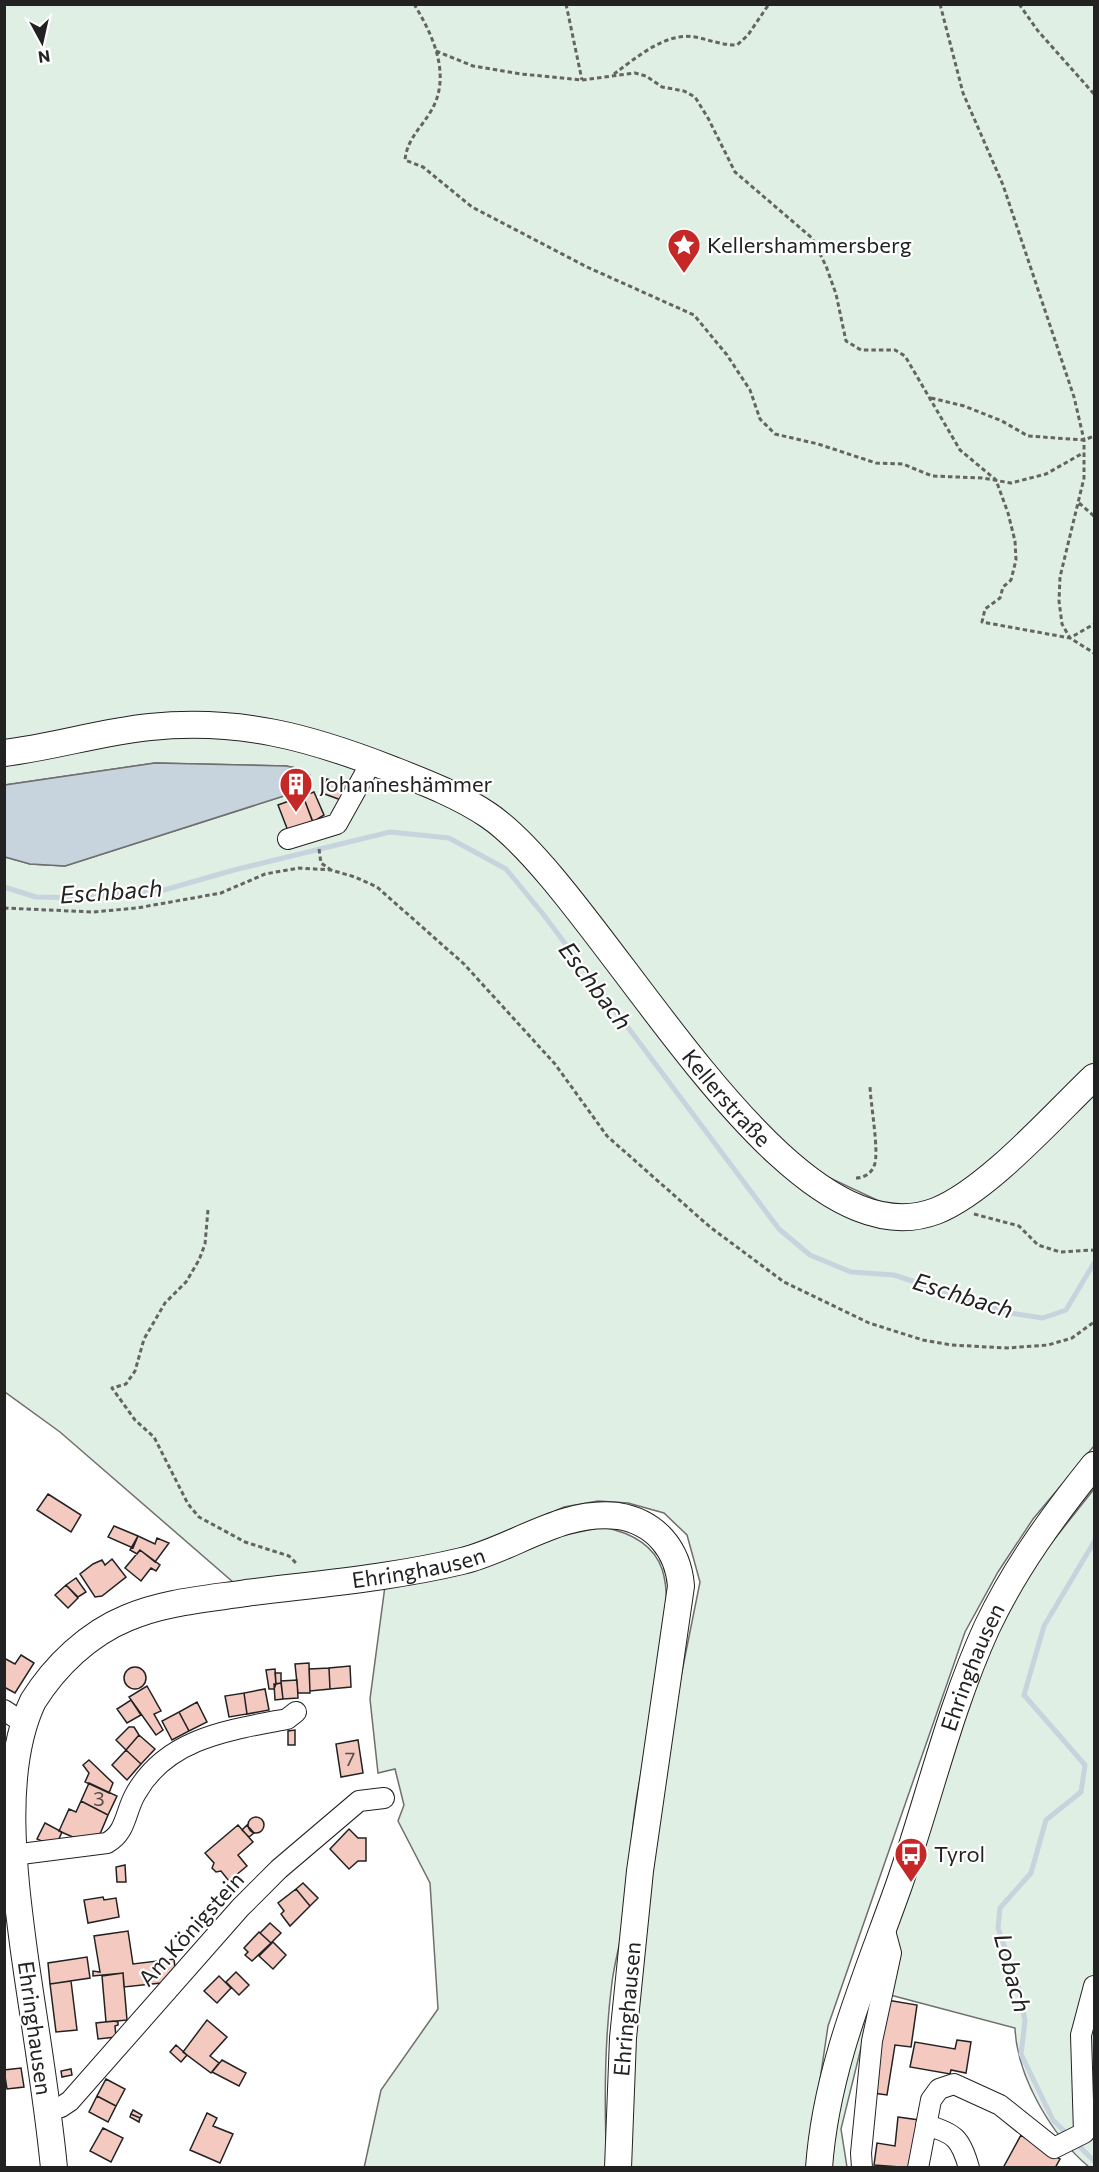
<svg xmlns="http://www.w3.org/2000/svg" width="1099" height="2172" font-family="Commissioner,sans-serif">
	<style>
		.green { fill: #e0efe3; stroke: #6f6f6f; stroke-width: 1.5 }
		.water { fill: #c7d3dd; stroke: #6f6f6f; stroke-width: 1.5 }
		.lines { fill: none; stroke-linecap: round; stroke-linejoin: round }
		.stream { stroke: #c7d3dd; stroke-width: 5 }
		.building { fill: #f3c9c0; stroke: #222; stroke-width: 1.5 }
		.minor-casing { stroke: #222; stroke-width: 22 }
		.major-casing { stroke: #222; stroke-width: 28 }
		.path { stroke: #646464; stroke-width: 3; stroke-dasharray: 4.5 3; stroke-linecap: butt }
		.minor { stroke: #fff; stroke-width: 20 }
		.major { stroke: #fff; stroke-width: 26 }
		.labels { text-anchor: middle; stroke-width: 4.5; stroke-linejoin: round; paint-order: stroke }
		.number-label { font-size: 20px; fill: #564c4a }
		.poi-label { font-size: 22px; fill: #222; stroke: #fff; text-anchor: start }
		.street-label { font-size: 22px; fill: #222; stroke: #fff }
		.water-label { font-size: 24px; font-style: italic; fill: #222; stroke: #fff }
	</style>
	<rect width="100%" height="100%" fill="#fff"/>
	<path class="green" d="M5 5H1094V1065L1001 1155 947 1197 896 1209 802 1165 726 1086 533 843 279 723 5 745Z
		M252 736 332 758 458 808 506 842 759 1150C808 1197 860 1237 931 1221L1094 1087V1446L1033 1519 998 1572 965 1632 828 2026 807 2167H628L634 2024 662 1771 700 1582 687 1535 664 1513 628 1503 598 1501 564 1507 495 1538 435 1557 343 1570 233 1582 60 1432 5 1392V857L30 864 65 866 312 787 301 769 286 766 155 763 5 785V764L139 737Z
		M1094 1489V2167H1089C1052 2136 1017 2077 1015 2028L875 1991 841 2129 847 2167 830 2168 840 2089 980 1668 1016 1593 1034 1565Z
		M603 1527C628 1532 653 1543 662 1569 679 1618 644 1746 636 1802 630 1840 629 1877 625 1915 622 1937 615 1959 612 1982 604 2044 604 2105 607 2167L364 2168 381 2090 438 2009 430 1883 398 1821 404 1805 395 1769 378 1773 370 1699 385 1586 466 1573 555 1537Z"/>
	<path class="water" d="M155 763 286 766 301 769 310 775 312 787 65 866 30 864 5 857V785Z"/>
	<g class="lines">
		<path class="stream" d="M4 887 36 897 82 898 164 890 234 870 390 832 449 838 506 869 543 914 779 1229 810 1255 851 1272 894 1275 1010 1313 1043 1318 1066 1310 1094 1263
			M1068 2135 1053 2120 1021 2054 1025 2021 1019 1989 998 1928 1000 1908 1031 1873 1046 1820 1081 1792 1085 1765 1024 1695 1044 1626 1094 1542
			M1074 2141 1094 2161"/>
	</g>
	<path class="building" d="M327 779 346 785 341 800 322 793Z
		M314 792 324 815 313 822 303 796Z
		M303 796 315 828 290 836 278 805Z
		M48 1494 81 1515 71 1532 37 1510Z
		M114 1526 138 1536 133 1548 108 1537Z
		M138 1536 155 1544 157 1538 169 1543 155 1562 140 1550 137 1554 130 1550Z
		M140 1550 160 1565 156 1571 151 1568 141 1581 125 1568Z
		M112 1559 126 1577 102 1596 95 1597 80 1574 93 1564 102 1560 105 1565Z
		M76 1578 86 1592 78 1597 66 1585Z
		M66 1585 78 1598 68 1608 55 1595Z
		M21 1655 34 1663 15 1693 4 1687V1658L15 1664Z
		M309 1663 310 1693H298L295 1664Z
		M350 1666 351 1687 330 1689 329 1668Z
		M124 1678a11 11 0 1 1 22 0a11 11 0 1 1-22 0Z
		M329 1668 330 1689 310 1691 309 1669Z
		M275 1669 276 1684 274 1689H269L266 1670Z
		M275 1673H281V1683L276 1684Z
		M297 1680 298 1698 283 1699 281 1681Z
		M281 1683 283 1699 275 1700 274 1684Z
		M147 1686 161 1711 154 1714 163 1730 156 1735 129 1697Z
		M265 1689 269 1710 247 1714 244 1693Z
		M244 1693 247 1714 229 1717 225 1696Z
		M131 1700 141 1715 127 1723 117 1709Z
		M197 1702 207 1722 189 1731 179 1712Z
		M179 1712 189 1731 172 1740 162 1721Z
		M129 1727H134L139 1735 126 1750 116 1740Z
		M295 1730V1745H288V1731Z
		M139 1735 155 1749 141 1764 126 1750Z
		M358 1740 363 1773 341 1777 336 1744Z
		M126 1750 141 1764 127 1780 112 1765Z
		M89 1760 113 1783 109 1793 85 1782 89 1773 83 1765Z
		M89 1783 117 1796 108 1815 81 1801Z
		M81 1801 108 1815 100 1834 75 1838 59 1831 69 1809 76 1812Z
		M248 1825a8 8 0 1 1 16 0a8 8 0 1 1-16 0Z
		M45 1823 62 1832 58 1841 46 1843 37 1839Z
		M238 1825 253 1842 238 1855 247 1866 229 1881 221 1871 216 1872 212 1868 214 1863 205 1853Z
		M247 1825 254 1833 249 1837 242 1830Z
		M349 1829 358 1838H366V1861H358L349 1869 330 1849Z
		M125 1865 126 1882H117L116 1867Z
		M303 1883 318 1898 310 1906 296 1889Z
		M296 1889 310 1906 290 1926 281 1914 284 1911 278 1903Z
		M103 1897 104 1900 116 1898 119 1917 88 1923 84 1900Z
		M270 1923 281 1933 271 1943 260 1933Z
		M128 1931 133 1964 174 1959 175 1967 161 1983 124 1987 123 1973 93 1976V1971L100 1972 94 1936Z
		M259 1932 271 1943 252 1961 245 1955 248 1952 244 1948Z
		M273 1942 286 1955 273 1969 259 1956Z
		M87 1957 90 1978 50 1984 48 1963Z
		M236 1972 249 1985 239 1995 226 1982Z
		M123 1973 127 2020 106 2022 102 1976Z
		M219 1976 231 1988 217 2003 204 1991Z
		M71 1981 77 2030 56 2032 50 1984Z
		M887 2000 917 2005 911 2047 895 2045 887 2095 873 2093Z
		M207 2020 227 2037 210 2056 219 2063 211 2073 183 2052Z
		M114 2021 118 2022V2025L115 2026 116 2037 98 2039 96 2023Z
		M957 2040 971 2042 966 2073 951 2070 950 2074 910 2067 915 2042 955 2049Z
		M176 2045 187 2055 181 2062 170 2052Z
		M222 2060 246 2073 239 2086 212 2072Z
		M21 2068 24 2087 7 2089 4 2070Z
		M71 2069 72 2075 62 2077 61 2071Z
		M106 2079 125 2089 116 2106 97 2096Z
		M97 2096 116 2106 108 2122 89 2112Z
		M133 2110 142 2115 140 2118 131 2114Z
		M207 2113 217 2118 213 2126 233 2134 220 2163 190 2150Z
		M131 2114 140 2118 139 2122 130 2117Z
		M898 2117 919 2120 913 2168 874 2165 877 2143 895 2146Z
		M103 2128 123 2138 111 2162 90 2151Z
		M1021 2135 1060 2159 1055 2168H1003Z"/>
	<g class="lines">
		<defs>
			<path id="minor" d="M288 839 337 824 372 761
				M4 1710 22 1722
				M13 1855 107 1843C127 1832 125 1811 136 1793 167 1738 229 1730 287 1719L296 1712
				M47 2109 61 2107 70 2101 240 1908 279 1869 359 1801 384 1798
				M926 2125C955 2133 961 2139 969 2168
				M862 2168 861 2153 872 2041 891 1953 884 1927
				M918 2168 931 2100 939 2089 954 2084 1000 2105 1054 2148 1084 2133 1081 2035 1094 1986"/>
			<g id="major">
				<path id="s1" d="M4 753C53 747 101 732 150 727 239 718 309 737 391 769 424 782 458 795 488 815 601 891 781 1270 936 1211 987 1191 1053 1116 1094 1077"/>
				<path id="s2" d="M54 2168C47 2095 34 2023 24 1951 14 1875 0 1771 33 1701 55 1666 88 1634 127 1618 164 1602 206 1599 246 1593 317 1584 391 1578 462 1561 513 1549 562 1509 618 1516 655 1522 678 1549 681 1586L640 1871 623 2038 618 2168"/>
				<path id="s3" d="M819 2168C826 2068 866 1978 899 1885 929 1799 949 1710 987 1627 1015 1568 1053 1516 1094 1465"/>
			</g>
		</defs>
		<use href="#minor" class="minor-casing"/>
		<use href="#major" class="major-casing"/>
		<path class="path" d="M414 4C433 35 452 76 431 111 421 128 407 139 405 160L423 167 472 207 587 267 694 315 727 355 750 390 760 419 775 434 818 444 876 463 903 464 932 476 982 478 1011 483 1046 474 1083 453
			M566 4 582 80
			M940 4 963 93 1003 185 1074 397 1084 440V478L1060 577 1059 601 1062 624 1070 638 1094 653
			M1019 4 1038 31 1094 94
			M436 51 473 66 521 74 582 80 635 73 646 76 662 87 684 91 695 97 708 118 735 172 812 238 826 266 836 294 846 341 861 350H895L905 356 960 450 996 480 1008 513 1015 541 1016 560 1011 580 1003 587 1000 598 985 609 982 622 1070 638 1094 624
			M614 74C636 58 665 32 695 37 710 40 721 45 737 45L748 35 769 4
			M931 398 964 406 1002 421 1028 436 1084 440 1094 436
			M1079 503 1094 516
			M319 849 321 863 331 870
			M4 908 93 912 137 908 221 893 265 874 299 868 331 870 355 877 377 887 464 964 555 1064 607 1136 710 1227 784 1282 869 1323 923 1340 951 1345 1007 1348 1048 1345 1072 1338 1094 1322
			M856 1178C863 1178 871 1174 874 1166 880 1154 870 1102 870 1085
			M208 1210 205 1244 199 1260 186 1282 165 1303 144 1339 135 1371 126 1384 112 1388 135 1420 154 1437 188 1504 199 1517 245 1542 289 1556 298 1565
			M974 1214 1019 1226 1038 1245 1060 1252 1094 1250"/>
		<use href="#minor" class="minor"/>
		<use href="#major" class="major"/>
	</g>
	<defs>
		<symbol id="sight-pin" viewBox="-11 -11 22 30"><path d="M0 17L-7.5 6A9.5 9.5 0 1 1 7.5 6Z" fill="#c62828" stroke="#fff"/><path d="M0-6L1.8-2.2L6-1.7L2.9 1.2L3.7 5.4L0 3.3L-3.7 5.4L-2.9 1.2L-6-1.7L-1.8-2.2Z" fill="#fff"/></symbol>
		<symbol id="building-pin" viewBox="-11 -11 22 30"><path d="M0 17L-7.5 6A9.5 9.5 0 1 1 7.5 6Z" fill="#c62828" stroke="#fff"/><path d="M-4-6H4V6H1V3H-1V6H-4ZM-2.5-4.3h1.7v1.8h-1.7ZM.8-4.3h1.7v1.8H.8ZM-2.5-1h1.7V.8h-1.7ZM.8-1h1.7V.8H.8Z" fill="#fff"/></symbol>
		<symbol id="bus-pin" viewBox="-11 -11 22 30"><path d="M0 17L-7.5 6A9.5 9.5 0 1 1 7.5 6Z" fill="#c62828" stroke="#fff"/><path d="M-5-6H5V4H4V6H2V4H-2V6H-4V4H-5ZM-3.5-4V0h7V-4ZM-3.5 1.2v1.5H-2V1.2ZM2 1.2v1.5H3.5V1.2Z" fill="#fff"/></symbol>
	</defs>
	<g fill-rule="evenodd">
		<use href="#sight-pin" x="665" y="226" width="38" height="52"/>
		<use href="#building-pin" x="277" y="765" width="38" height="52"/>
		<use href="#bus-pin" x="892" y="1835" width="38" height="52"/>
	</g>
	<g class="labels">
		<g class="number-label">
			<text x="350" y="1766">7</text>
			<text x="99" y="1806">3</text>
		</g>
		<g class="poi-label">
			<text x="707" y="253">Kellershammersberg</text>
			<text x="319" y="792">Johanneshämmer</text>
			<text x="934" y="1862">Tyrol</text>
		</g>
		<g class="street-label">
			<text dy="8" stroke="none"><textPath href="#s1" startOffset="874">Kellerstraße</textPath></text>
			<text dy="8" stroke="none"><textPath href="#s2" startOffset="896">Ehringhausen</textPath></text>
			<text dy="8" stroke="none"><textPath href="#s3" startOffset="525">Ehringhausen</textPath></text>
			<text transform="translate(191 1929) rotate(-48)" y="8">Am Königstein</text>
			<text transform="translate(627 2009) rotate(-85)" y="8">Ehringhausen</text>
			<text transform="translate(35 2028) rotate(82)" y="8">Ehringhausen</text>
		</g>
		<g class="water-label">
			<text transform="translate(111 892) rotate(-4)" y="8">Eschbach</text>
			<text transform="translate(595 986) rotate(53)" y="8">Eschbach</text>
			<text transform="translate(963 1296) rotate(17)" y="8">Eschbach</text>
			<text transform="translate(1012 1973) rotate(75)" y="8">Lobach</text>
		</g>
	</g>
	<rect width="1099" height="2172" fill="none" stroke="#222222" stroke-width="12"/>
	<g transform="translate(42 42) rotate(172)" stroke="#ffffff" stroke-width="4.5" paint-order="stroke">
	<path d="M0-4.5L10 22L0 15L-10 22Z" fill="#222222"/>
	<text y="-9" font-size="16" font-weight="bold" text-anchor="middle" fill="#222222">N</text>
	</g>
</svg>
